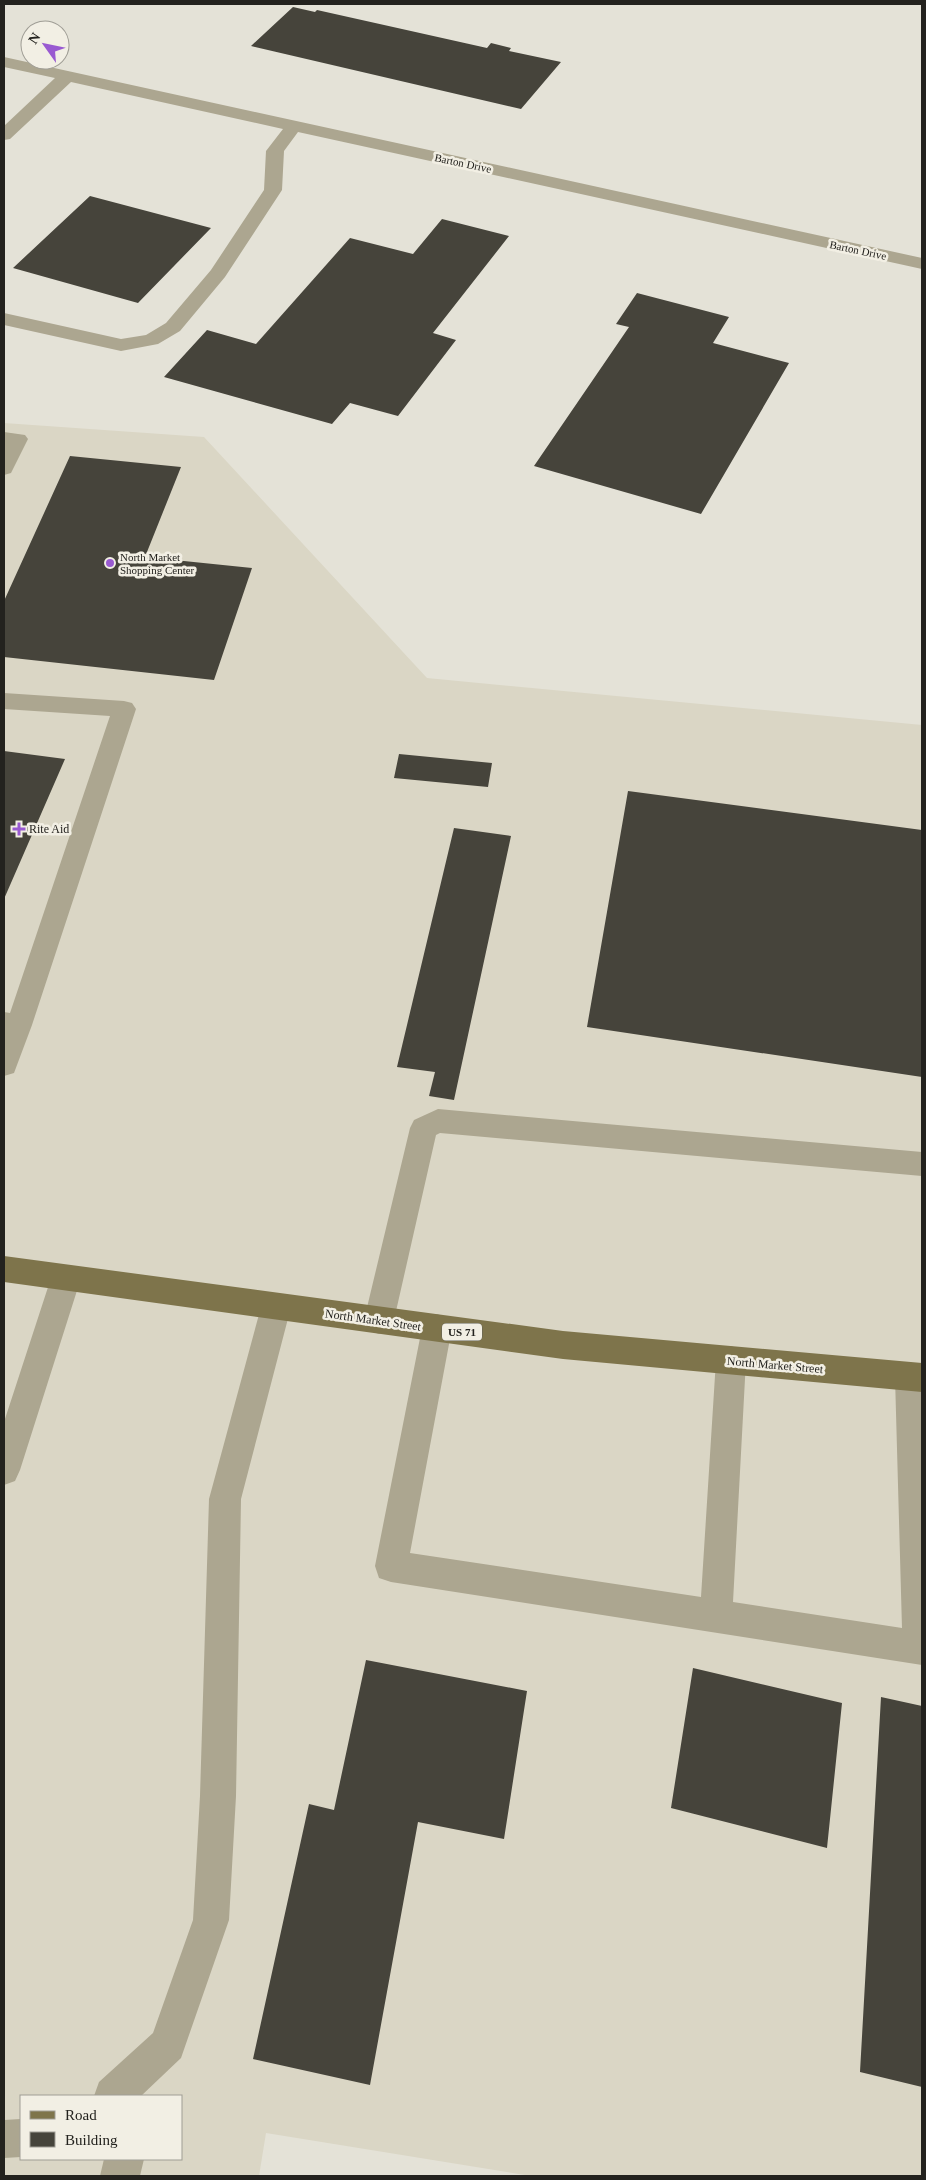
<svg xmlns="http://www.w3.org/2000/svg" width="926" height="2180" font-family="'Times New Roman',serif">
	<style>
		.built { fill: #dad6c5; fill-rule: evenodd }
		.building { fill: #46443b }
		.lines { fill: none; stroke-linecap: round; stroke-linejoin: round }
		.minor { fill: #aca690; fill-rule: evenodd }
		.major { fill: #7e744b; fill-rule: evenodd }
		.poi-dot { fill: #995ad1; stroke: #f2efe4; stroke-width: 2 }
		.labels { text-anchor: middle; stroke-width: 5; stroke-linejoin: round; paint-order: stroke }
		.far-street-label { font-size: 11px; fill: #23221e; stroke: #f2efe4 }
		.far-poi-label { font-size: 11px; fill: #23221e; stroke: #f2efe4; text-anchor: start }
		.shield { fill: #f2efe4; stroke: #616059; stroke-width: 1 }
		.shield-label { font-size: 11px; font-weight: bold; fill: #23221e }
		.poi-label { font-size: 12px; fill: #23221e; stroke: #f2efe4; text-anchor: start }
		.street-label { font-size: 12px; fill: #23221e; stroke: #f2efe4 }
	</style>
	<rect width="100%" height="100%" fill="#e4e2d7"/>
	<path class="built" d="M4 423 204 437 427 678 922 725V2176H531L266 2133 259 2176H4ZM21 2096H181V2159H21Z"/>
	<path class="building" d="M293 7 315 12 317 10 487 48 491 43 511 48 509 51 561 62 521 109 251 46Z
		M90 196 211 228 138 303 13 268Z
		M442 219 509 236 433 333 456 340 398 416 350 403 332 424 164 377 207 330 256 344 350 238 413 254Z
		M637 293 729 317 713 343 789 363 701 514 534 466 629 327 616 324Z
		M70 456 181 467 145 557 252 568 214 680 4 657V601Z
		M4 751 65 759 4 899Z
		M399 754 492 763 488 787 394 778Z
		M628 791 922 830V1077L587 1027Z
		M454 828 511 836 454 1100 429 1096 435 1072 397 1067Z
		M366 1660 527 1691 504 1839 418 1822 370 2085 253 2059 309 1804 334 1810Z
		M693 1668 842 1703 827 1848 671 1808Z
		M881 1697 922 1706V2087L860 2072Z"/>
	<g class="lines">
		<path class="minor" d="M4 57 922 258V269L298 132 284 151 282 190 225 277 180 331 158 344 121 351 4 325V313L121 339 146 335 166 323 211 270 264 190 266 151 283 129 71 82 10 139 4 140V126L55 78 4 67Z
			M4 432 25 435 28 439 11 473 4 475Z
			M4 693 124 701 132 703 136 709 32 1025 14 1073 4 1076V1012L10 1013 110 716 4 709Z
			M438 1109 922 1152V1176L440 1133 436 1135 394 1320 390 1330 379 1334 368 1330 364 1320 410 1128 414 1120Z
			M66 1265 76 1268 81 1278 20 1470 15 1481 4 1485V1422L51 1278 56 1268Z
			M276 1293 287 1297 291 1307 241 1499 236 1796 229 1920 181 2058 141 2096H94L99 2082 153 2033 193 1920 200 1796 209 1499 261 1307 265 1297Z
			M437 1314 448 1318 452 1328 410 1553 701 1597 716 1360 720 1350 731 1346 742 1350 746 1360 733 1602 902 1628 895 1377 899 1367 910 1362 921 1367 922 1665 391 1582 379 1578 375 1566 422 1328 426 1318Z
			M21 2119V2157L4 2158V2120Z
			M104 2159H144L140 2176H100Z"/>
		<path class="major" d="M4 1256 563 1331 922 1363V1392L563 1359 4 1282Z"/>
	</g>
	<g class="poi-dot">
		<circle cx="110" cy="563" r="5"/>
		<path d="M16.5 821.5h5v5h5v5h-5v5h-5v-5h-5v-5h5z"/>
	</g>
	<g class="labels">
		<g class="far-street-label">
			<text transform="translate(463 163) rotate(12)" y="4">Barton Drive</text>
			<text transform="translate(858 250) rotate(12)" y="4">Barton Drive</text>
		</g>
		<g class="far-poi-label">
			<text x="120" y="561">North Market<tspan x="120" dy="13">Shopping Center</tspan></text>
		</g>
		<rect class="shield" x="442" y="1323.5" width="40" height="17" rx="4"/>
		<g class="shield-label">
			<text x="462" y="1336">US 71</text>
		</g>
		<g class="poi-label">
			<text x="29" y="833">Rite Aid</text>
		</g>
		<g class="street-label">
			<text transform="translate(373 1320) rotate(8)" y="4">North Market Street</text>
			<text transform="translate(775 1365) rotate(5)" y="4">North Market Street</text>
		</g>
	</g>
	<rect width="926" height="2180" fill="none" stroke="#23221e" stroke-width="10"/>
	<rect x="20" y="2095" width="162" height="65" fill="#f2efe4" stroke="#9f9d95"/>
	<rect x="30" y="2111" width="25" height="8" fill="#7e744b" stroke="#9f9d95"/>
	<text x="65" y="2120" font-size="15" fill="#23221e">Road</text>
	<rect x="30" y="2132" width="25" height="15" fill="#46443b" stroke="#9f9d95"/>
	<text x="65" y="2145" font-size="15" fill="#23221e">Building</text>
	<g transform="translate(45 45) rotate(303)"><circle r="24" fill="#f2efe4" stroke="#9f9d95"/>
	<path d="M0-4L9 19L0 12L-9 19Z" fill="#995ad1"/>
	<text y="-8" font-size="14" font-weight="bold" text-anchor="middle" fill="#23221e">N</text>
	</g>
</svg>
